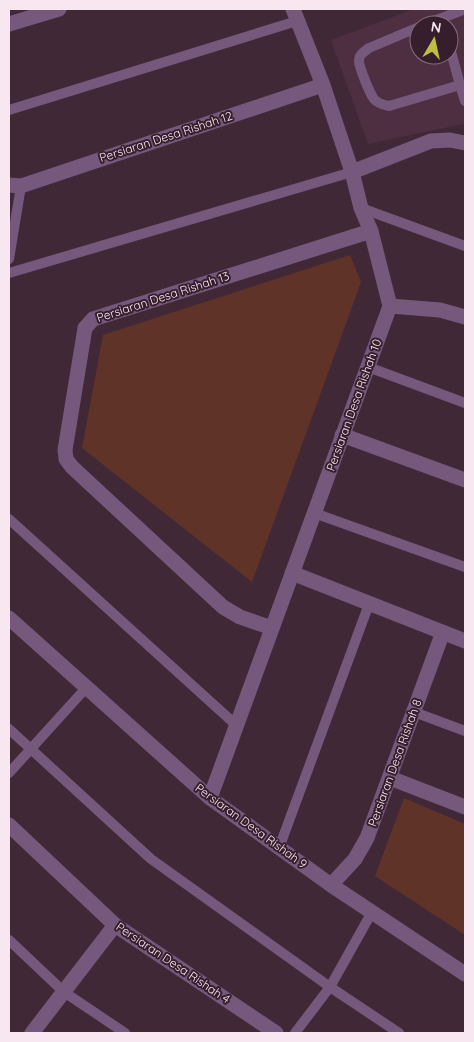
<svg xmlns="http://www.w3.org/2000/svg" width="474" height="1042" font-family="Quicksand,sans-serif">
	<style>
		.built { fill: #4e2f42; fill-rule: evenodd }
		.green { fill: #603329 }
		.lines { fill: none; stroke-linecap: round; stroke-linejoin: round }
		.lane { stroke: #75587c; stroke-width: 10 }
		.street { stroke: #75587c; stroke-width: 15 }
		.labels { text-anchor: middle; stroke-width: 4; stroke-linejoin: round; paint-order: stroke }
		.street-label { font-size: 12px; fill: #f8e7f0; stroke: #371e2d }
	</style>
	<rect width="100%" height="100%" fill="#412837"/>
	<path class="built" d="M414 9H465V125L463 124 368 144 331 40ZM419 25H449V55H419Z"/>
	<path class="green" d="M350 255 361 282 252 582 82 448 103 335Z
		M404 798 465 824V935L375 876Z"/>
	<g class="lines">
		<path class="lane" d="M424 25 465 9
			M419 27 369 48C364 52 359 54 359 61 359 67 370 94 374 99 378 104 384 105 389 106L460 85 465 101
			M449 44 460 85
			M9 110 297 21
			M361 208 465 246
			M9 259 21 186
			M9 273 352 172
			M368 367 465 403
			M314 513 465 567
			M9 519 236 725
			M414 712 465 731
			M9 729 151 859 330 987 399 1033
			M9 773 86 688
			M279 848 369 604
			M9 940 64 992 125 1033
			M295 1033 330 987 372 912"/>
		<path class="street" d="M9 24 59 9
			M352 172 431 141 450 140 465 143
			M9 185 21 186 323 85
			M390 306 440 310 465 317
			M342 435 465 480
			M292 573 465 641
			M9 618 210 798 331 885 465 974
			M272 628 240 617 223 607 72 467 66 459 65 450 85 328 93 319 371 231
			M390 778 465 807
			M210 798 390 306 371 231 361 208 352 172 323 85 293 9
			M9 825 115 925 276 1033
			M331 885 355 859 367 838 443 632
			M32 1033 115 925"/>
	</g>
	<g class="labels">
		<g class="street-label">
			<text transform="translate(166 137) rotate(-18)" y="4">Persiaran Desa Rishah 12</text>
			<text transform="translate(163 297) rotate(-18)" y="4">Persiaran Desa Rishah 13</text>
			<text transform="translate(354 405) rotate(-70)" y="4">Persiaran Desa Rishah 10</text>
			<text transform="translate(395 763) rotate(-70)" y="4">Persiaran Desa Rishah 8</text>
			<text transform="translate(251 826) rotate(36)" y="4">Persiaran Desa Rishah 9</text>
			<text transform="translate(173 963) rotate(34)" y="4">Persiaran Desa Rishah 4</text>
		</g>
	</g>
	<rect width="474" height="1042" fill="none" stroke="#f8e7f0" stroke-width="20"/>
	<g transform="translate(434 40) rotate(9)"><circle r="24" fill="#371e2d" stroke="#846e7b"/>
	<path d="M0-4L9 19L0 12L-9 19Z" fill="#c0be40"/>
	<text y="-8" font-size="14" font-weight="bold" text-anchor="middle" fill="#f8e7f0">N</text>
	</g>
</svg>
